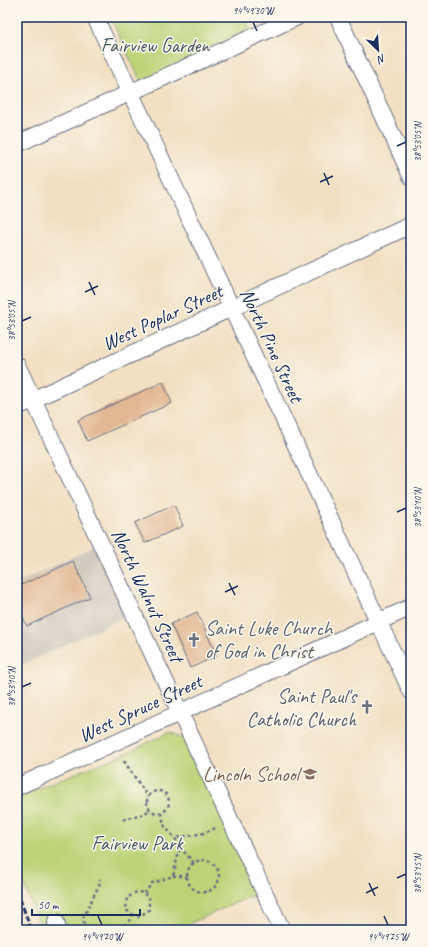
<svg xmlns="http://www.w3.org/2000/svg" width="428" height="947" font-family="Caveat,sans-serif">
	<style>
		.industrial { fill: #cbc3b8 }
		.green { fill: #bdd378; stroke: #6c816b }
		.building { fill: #e2b793 }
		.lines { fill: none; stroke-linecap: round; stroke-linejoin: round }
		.minor-casing { stroke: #676d81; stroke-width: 18 }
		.path { stroke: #676d81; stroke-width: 2.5; stroke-dasharray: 3 3; stroke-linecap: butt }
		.minor { stroke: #fff; stroke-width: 16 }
		.rail { stroke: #1b2f5e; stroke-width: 3; stroke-dasharray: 6 3; stroke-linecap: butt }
		.ticks { fill: none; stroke: #1b2f5e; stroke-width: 1.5 }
		.labels { text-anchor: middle; stroke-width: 3; stroke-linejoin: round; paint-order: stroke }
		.park-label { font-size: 20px; fill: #445864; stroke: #fbf7ec }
		.street-label { font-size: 20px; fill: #1b2f5e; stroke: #fbf7ec }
		.worship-label { font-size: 20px; fill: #5b616d; stroke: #fbf7ec; text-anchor: start }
		.education-label { font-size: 20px; fill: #785e54; stroke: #fbf7ec; text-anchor: end }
		.neatline { fill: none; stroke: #1b2f5e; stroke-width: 1.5 }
		.ticks-label { font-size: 10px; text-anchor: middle; fill: #1b2f5e }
	</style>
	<rect width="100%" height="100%" fill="#fbf7ec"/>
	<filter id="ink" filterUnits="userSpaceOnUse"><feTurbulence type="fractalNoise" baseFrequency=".025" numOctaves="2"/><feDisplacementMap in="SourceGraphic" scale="8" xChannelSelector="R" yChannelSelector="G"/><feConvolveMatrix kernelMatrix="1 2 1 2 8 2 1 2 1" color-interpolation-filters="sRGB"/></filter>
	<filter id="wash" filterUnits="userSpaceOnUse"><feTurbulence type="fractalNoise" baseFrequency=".012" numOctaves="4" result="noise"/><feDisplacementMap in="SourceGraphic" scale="16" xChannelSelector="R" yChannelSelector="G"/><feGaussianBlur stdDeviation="0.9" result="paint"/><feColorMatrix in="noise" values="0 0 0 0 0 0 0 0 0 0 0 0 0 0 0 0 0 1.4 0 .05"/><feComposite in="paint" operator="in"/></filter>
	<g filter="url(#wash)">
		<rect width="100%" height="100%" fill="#f3e0c3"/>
		<path class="industrial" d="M95 546 127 616 17 667V583Z"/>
		<path class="green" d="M110 17H244L251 31 141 82Z
			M170 732 183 737 258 893 175 930H42L17 868V796L122 755Z"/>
		<g id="blocks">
			<path class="building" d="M163 382 172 403 87 441 78 420Z
				M174 505 183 526 145 543 135 523Z
				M73 561 90 597 27 626 17 605V587Z
				M197 612 217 656 190 668 171 624Z"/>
		</g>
	</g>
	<g filter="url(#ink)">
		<use href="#blocks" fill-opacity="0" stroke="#676d81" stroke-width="1"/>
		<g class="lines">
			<defs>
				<path id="minor" d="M95 17 411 691
					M338 17 411 176
					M17 144 297 17
					M17 365 282 930
					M17 407 411 225
					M17 787 411 607
					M56 922 58 930"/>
			</defs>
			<use href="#minor" class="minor-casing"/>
			<path class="path" d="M124 761 148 797
				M147 802a11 11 0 1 1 22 0a11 11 0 1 1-22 0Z
				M161 813 165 827 175 838
				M123 820C133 815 140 817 150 810
				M180 847 194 863
				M187 876a16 16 0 1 1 32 0a16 16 0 1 1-32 0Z
				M173 876H181L187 878
				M132 914 138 917 149 910V897L144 894
				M85 930 83 918 100 883V879
				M120 930 130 920 132 914 126 910 127 898 138 891 144 894 152 883 173 876 180 847 175 838 204 833 218 827"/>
			<use href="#minor" class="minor"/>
			<path class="rail" d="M17 890 31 930
				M17 920 21 930"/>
		</g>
	</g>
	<path class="ticks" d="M253 22 257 31M397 146 406 142M324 173 329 185M320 182 333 176M89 282 95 295M85 292 98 286M22 321 31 317M397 512 406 508M229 583 235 595M225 592 238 586M22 687 31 683M397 878 406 874M369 883 375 896M366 893 378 887M98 916 102 925M384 916 388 925"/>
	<defs>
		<symbol id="church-bare" viewBox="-9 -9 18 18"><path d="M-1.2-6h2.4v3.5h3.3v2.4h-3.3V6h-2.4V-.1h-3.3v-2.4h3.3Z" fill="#6b7280" stroke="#fbf7ec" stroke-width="2.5" paint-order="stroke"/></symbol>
		<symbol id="school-bare" viewBox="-9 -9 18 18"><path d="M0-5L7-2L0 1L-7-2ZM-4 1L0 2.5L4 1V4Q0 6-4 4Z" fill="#8d6e63" stroke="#fbf7ec" stroke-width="2.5" paint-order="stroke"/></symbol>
	</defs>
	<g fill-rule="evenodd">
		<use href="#church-bare" x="184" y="630" width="20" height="20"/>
		<use href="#church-bare" x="357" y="697" width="20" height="20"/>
		<use href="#school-bare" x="300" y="764" width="20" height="20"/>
	</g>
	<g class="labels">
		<g class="park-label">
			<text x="155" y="52">Fairview Garden</text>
			<text x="137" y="850">Fairview Park</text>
		</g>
		<g class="street-label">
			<text transform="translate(162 317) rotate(-25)" y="7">West Poplar Street</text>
			<text transform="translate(272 345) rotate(65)" y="7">North Pine Street</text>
			<text transform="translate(148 595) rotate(65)" y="7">North Walnut Street</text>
			<text transform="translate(140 708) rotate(-25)" y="7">West Spruce Street</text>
		</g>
		<g class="worship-label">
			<text x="205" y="635">Saint Luke Church<tspan x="205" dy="23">of God in Christ</tspan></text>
			<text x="356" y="703" text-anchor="end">Saint Paul's<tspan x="356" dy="23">Catholic Church</tspan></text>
		</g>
		<g class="education-label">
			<text x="299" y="781">Lincoln School</text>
		</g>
	</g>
	<rect width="428" height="947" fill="none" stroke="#fbf7ec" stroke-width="44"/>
	<g transform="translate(378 50) rotate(155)" stroke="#fbf7ec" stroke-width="3" paint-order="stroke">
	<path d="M0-3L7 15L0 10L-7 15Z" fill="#1b2f5e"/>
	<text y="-6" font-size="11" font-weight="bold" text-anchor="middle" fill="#1b2f5e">N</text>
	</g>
	<path d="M32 909v6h108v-6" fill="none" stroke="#1b2f5e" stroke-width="2"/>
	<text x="38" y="909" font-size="12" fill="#1b2f5e" stroke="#fbf7ec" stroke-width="3" paint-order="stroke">50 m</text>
	<rect x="22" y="22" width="384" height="903" class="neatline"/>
	<g class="ticks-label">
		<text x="253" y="14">94°49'30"W</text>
		<text transform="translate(417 142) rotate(-90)" y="4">38°53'05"N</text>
		<text transform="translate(11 321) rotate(-90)" y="4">38°53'05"N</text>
		<text transform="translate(417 508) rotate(-90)" y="4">38°53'10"N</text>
		<text transform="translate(11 687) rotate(-90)" y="4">38°53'10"N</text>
		<text transform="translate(417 874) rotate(-90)" y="4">38°53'15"N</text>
		<text x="102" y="940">94°49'20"W</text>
		<text x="388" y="940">94°49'25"W</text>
	</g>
</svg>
